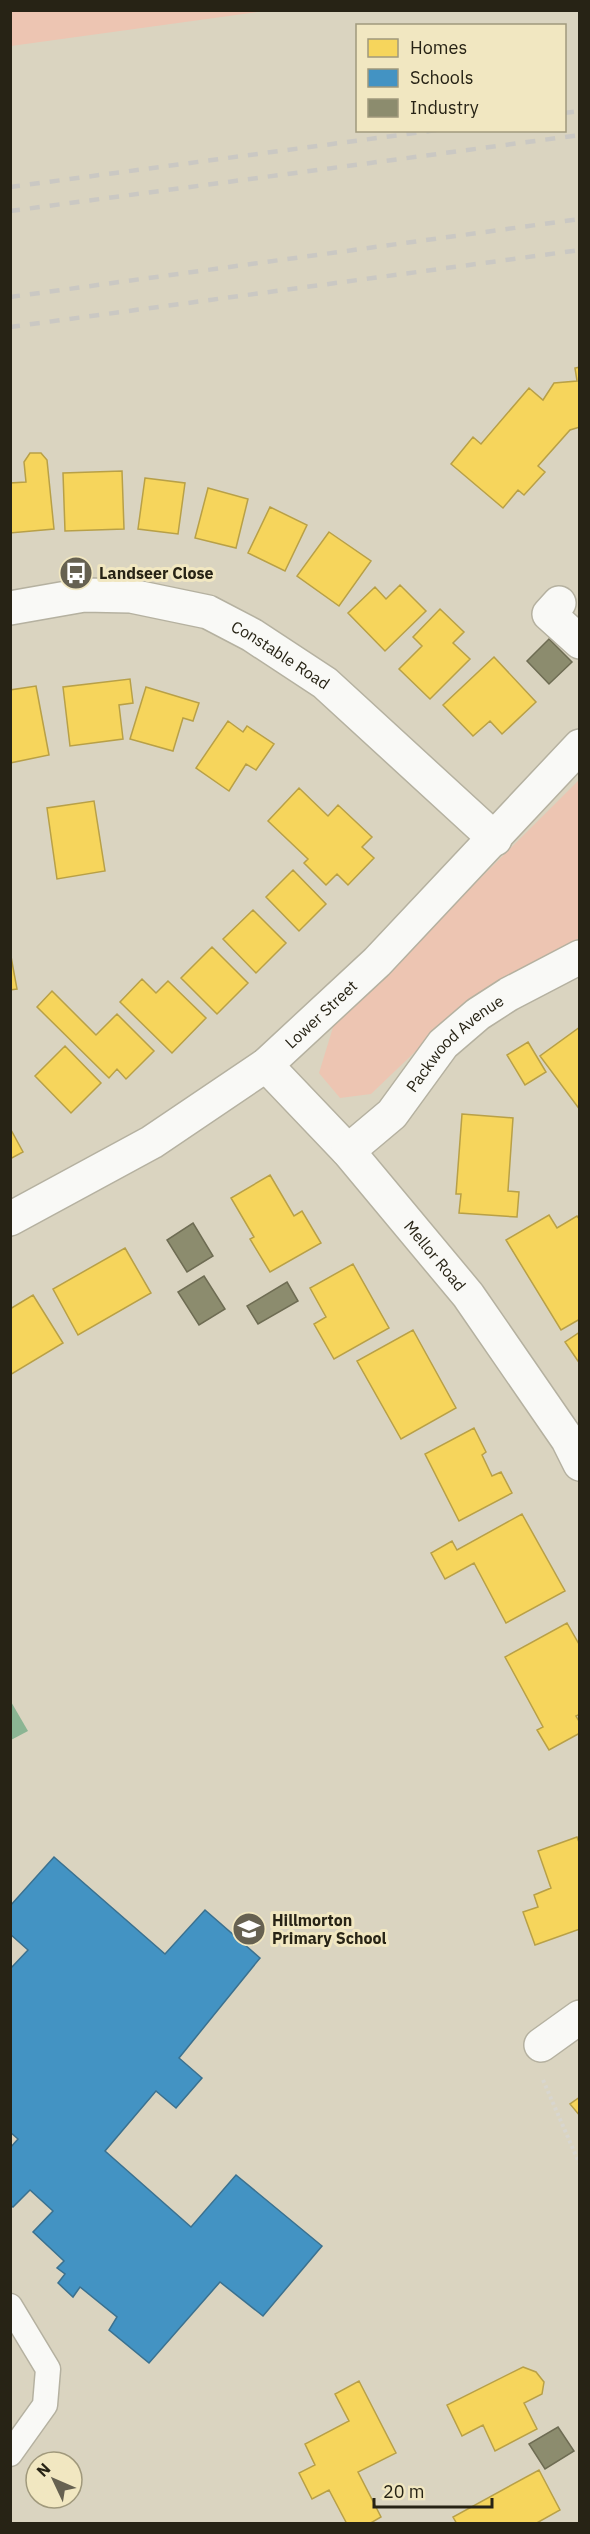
<svg xmlns="http://www.w3.org/2000/svg" width="590" height="2534" font-family="'IBM Plex Sans',sans-serif">
	<style>
		.green { fill: #edc5b2 }
		.water { fill: #8bb593 }
		.homes { fill: #f6d55c; stroke: #b8a047; stroke-width: 1.5 }
		.schools { fill: #4393c3; stroke: #3b718f; stroke-width: 1.5 }
		.industry { fill: #8c8c6e; stroke: #6e6c53; stroke-width: 1.5 }
		.lines { fill: none; stroke-linecap: round; stroke-linejoin: round }
		.service-casing { stroke: #b5b1a0; stroke-width: 27 }
		.minor-casing { stroke: #b5b1a0; stroke-width: 36 }
		.path { stroke: #d8d6cf; stroke-width: 4; stroke-dasharray: 3 3; stroke-linecap: butt }
		.service { stroke: #f9f9f6; stroke-width: 24 }
		.minor { stroke: #f9f9f6; stroke-width: 33 }
		.rail { stroke: #cac8c3; stroke-width: 4.5; stroke-dasharray: 10 10; stroke-linecap: butt }
		.labels { text-anchor: middle; stroke-width: 6; stroke-linejoin: round; paint-order: stroke }
		.poi-label { font-size: 16px; font-weight: bold; fill: #272315; stroke: #f1e7c1; text-anchor: start }
		.street-label { font-size: 16px; fill: #272315; stroke: #f1e7c1 }
	</style>
	<rect width="100%" height="100%" fill="#dad4c0"/>
	<path class="green" d="M11 10H265V11L11 46Z
		M579 780V938L464 1005 371 1094 340 1098 319 1073 334 1024Z"/>
	<path class="water" d="M10 1700 28 1731 11 1740H10Z"/>
	<path class="homes" d="M580 367V427L570 430 538 466 545 472 524 495 518 490 503 508 451 464 473 437 481 444 529 388 543 400 554 383 577 381 575 368Z
		M30 453H41L47 460 54 529 10 533V483L26 482 24 462Z
		M122 471 124 529 65 531 63 473Z
		M145 478 185 483 178 534 138 529Z
		M208 488 248 499 236 548 195 538Z
		M270 507 307 525 285 571 248 553Z
		M329 532 371 561 339 606 297 576Z
		M400 585 426 611 385 651 348 613 375 587 386 599Z
		M440 609 464 632 453 643 470 659 430 699 399 669 422 646 413 637Z
		M494 657 536 702 502 734 490 721 473 736 443 705Z
		M130 679 133 703 119 705 123 739 70 746 63 687Z
		M36 686 49 755 10 763V690Z
		M146 687 199 703 193 721 183 718 173 751 130 739Z
		M228 721 243 732 247 726 274 744 256 770 246 764 229 791 196 768Z
		M299 788 328 816 338 805 372 837 362 847 374 858 348 885 337 874 326 885 304 863 308 859 268 821Z
		M94 801 105 871 57 879 47 808Z
		M293 870 326 904 299 931 266 897Z
		M253 910 286 943 256 973 223 939Z
		M212 947 248 983 217 1014 181 978Z
		M10 951 17 989 10 990Z
		M142 979 156 993 168 981 206 1018 172 1053 120 1002Z
		M52 991 96 1035 117 1014 154 1051 126 1079 117 1069 109 1078 37 1007Z
		M580 1027V1110L540 1056Z
		M528 1042 546 1072 525 1085 507 1055Z
		M65 1046 101 1083 71 1113 35 1076Z
		M462 1114 513 1118 508 1191 519 1192 517 1217 459 1213 461 1194H456Z
		M10 1128 23 1152 10 1159Z
		M270 1175 294 1216 302 1211 321 1243 270 1272 250 1239 254 1237 231 1198Z
		M549 1215 557 1228 577 1216 580 1220V1319L561 1330 506 1240Z
		M125 1248 151 1293 78 1335 53 1289Z
		M353 1264 389 1328 334 1359 314 1324 326 1317 310 1288Z
		M33 1295 63 1343 10 1375V1309Z
		M413 1330 456 1408 401 1439 357 1361Z
		M580 1332V1364L565 1342Z
		M474 1428 486 1452 482 1455 492 1476 501 1472 512 1493 459 1521 425 1454Z
		M522 1514 565 1591 506 1623 474 1563 445 1579 431 1553 452 1541 457 1550Z
		M567 1623 580 1646V1714L576 1716 580 1723V1733L549 1750 537 1730 543 1727 505 1657Z
		M577 1837 580 1845V1929L535 1945 523 1912 538 1907 534 1895 551 1888 538 1851Z
		M580 2097V2116L570 2104Z
		M523 2367 536 2372 544 2382 542 2394 524 2403 537 2429 495 2451 483 2425 462 2436 447 2405Z
		M359 2381 396 2453 358 2472 381 2517 369 2524H347L329 2490 312 2499 299 2473 315 2465 305 2444 349 2421 335 2394Z
		M539 2470 560 2510 535 2524H457L453 2517Z"/>
	<path class="schools" d="M54 1857 165 1954 205 1910 260 1958 179 2058 202 2078 176 2108 156 2091 105 2151 191 2227 236 2175 322 2246 263 2316 220 2282 149 2363 109 2330 117 2317 80 2287 73 2297 58 2283 65 2274 57 2268 64 2261 33 2232 53 2211 30 2190 13 2207 10 2205V2148L18 2139 10 2132V1969L28 1950 10 1934V1906Z"/>
	<path class="industry" d="M549 639 572 662 549 684 527 661Z
		M193 1223 213 1256 187 1272 167 1240Z
		M204 1276 225 1309 199 1325 178 1292Z
		M287 1282 298 1301 258 1324 247 1306Z
		M558 2427 574 2451 545 2469 529 2444Z"/>
	<g class="lines">
		<defs>
			<path id="service" d="M10 2306 48 2369 45 2405 10 2454"/>
			<g id="minor">
				<path d="M559 603 549 614 580 642"/>
				<path id="s1" d="M10 608 84 595 131 596 208 612 252 635 325 683 495 839"/>
				<path id="s2" d="M266 1065 348 1151 468 1295 568 1440 580 1464"/>
				<path id="s3" d="M348 1151 392 1114 443 1044 478 1014 509 994 580 957"/>
				<path id="s4" d="M10 1219 152 1142 266 1065 377 962 580 746"/>
				<path d="M541 2045 580 2017"/>
			</g>
		</defs>
		<use href="#service" class="service-casing"/>
		<use href="#minor" class="minor-casing"/>
		<path class="path" d="M543 2080 580 2165"/>
		<use href="#service" class="service"/>
		<use href="#minor" class="minor"/>
		<path class="rail" d="M564 113 580 111
			M10 187 437 130
			M10 211 580 135
			M10 297 580 219
			M10 327 580 250"/>
	</g>
	<defs>
		<symbol id="bus-disc" viewBox="-11 -11 22 22"><circle r="9.5" fill="#666151" stroke="#f1e7c1"/><path d="M-5-6H5V4H4V6H2V4H-2V6H-4V4H-5ZM-3.5-4V0h7V-4ZM-3.5 1.2v1.5H-2V1.2ZM2 1.2v1.5H3.5V1.2Z" fill="#fff"/></symbol>
		<symbol id="school-disc" viewBox="-11 -11 22 22"><circle r="9.5" fill="#666151" stroke="#f1e7c1"/><path d="M0-5L7-2L0 1L-7-2ZM-4 1L0 2.5L4 1V4Q0 6-4 4Z" fill="#fff"/></symbol>
	</defs>
	<g fill-rule="evenodd">
		<use href="#bus-disc" x="57" y="554" width="38" height="38"/>
		<use href="#school-disc" x="230" y="1910" width="38" height="38"/>
	</g>
	<g class="labels">
		<g class="poi-label">
			<text x="99" y="579">Landseer Close</text>
			<text x="272" y="1926">Hillmorton<tspan x="272" dy="18">Primary School</tspan></text>
		</g>
		<g class="street-label">
			<text dy="6" stroke="none"><textPath href="#s1" startOffset="285">Constable Road</textPath></text>
			<text dy="6" stroke="none"><textPath href="#s4" startOffset="374">Lower Street</textPath></text>
			<text dy="6" stroke="none"><textPath href="#s3" startOffset="153">Packwood Avenue</textPath></text>
			<text dy="6" stroke="none"><textPath href="#s2" startOffset="255">Mellor Road</textPath></text>
		</g>
	</g>
	<rect width="590" height="2534" fill="none" stroke="#272315" stroke-width="24"/>
	<rect x="356" y="24" width="210" height="108" fill="#f1e7c1" stroke="#a0997c" stroke-width="1.5"/>
	<rect x="368" y="39" width="30" height="18" fill="#f6d55c" stroke="#a0997c" stroke-width="1.5"/>
	<text x="410" y="54" font-size="18" fill="#272315">Homes</text>
	<rect x="368" y="69" width="30" height="18" fill="#4393c3" stroke="#a0997c" stroke-width="1.5"/>
	<text x="410" y="84" font-size="18" fill="#272315">Schools</text>
	<rect x="368" y="99" width="30" height="18" fill="#8c8c6e" stroke="#a0997c" stroke-width="1.5"/>
	<text x="410" y="114" font-size="18" fill="#272315">Industry</text>
	<g transform="translate(54 2480) rotate(314)"><circle r="28" fill="#f1e7c1" stroke="#a0997c" stroke-width="1.5"/>
	<path d="M0-4.5L10 22L0 15L-10 22Z" fill="#666151"/>
	<text y="-9" font-size="16" font-weight="bold" text-anchor="middle" fill="#272315">N</text>
	</g>
	<path d="M374 2498v9h118v-9" fill="none" stroke="#272315" stroke-width="3"/>
	<text x="383" y="2498" font-size="18" fill="#272315" stroke="#f1e7c1" stroke-width="4.5" paint-order="stroke">20 m</text>
</svg>
